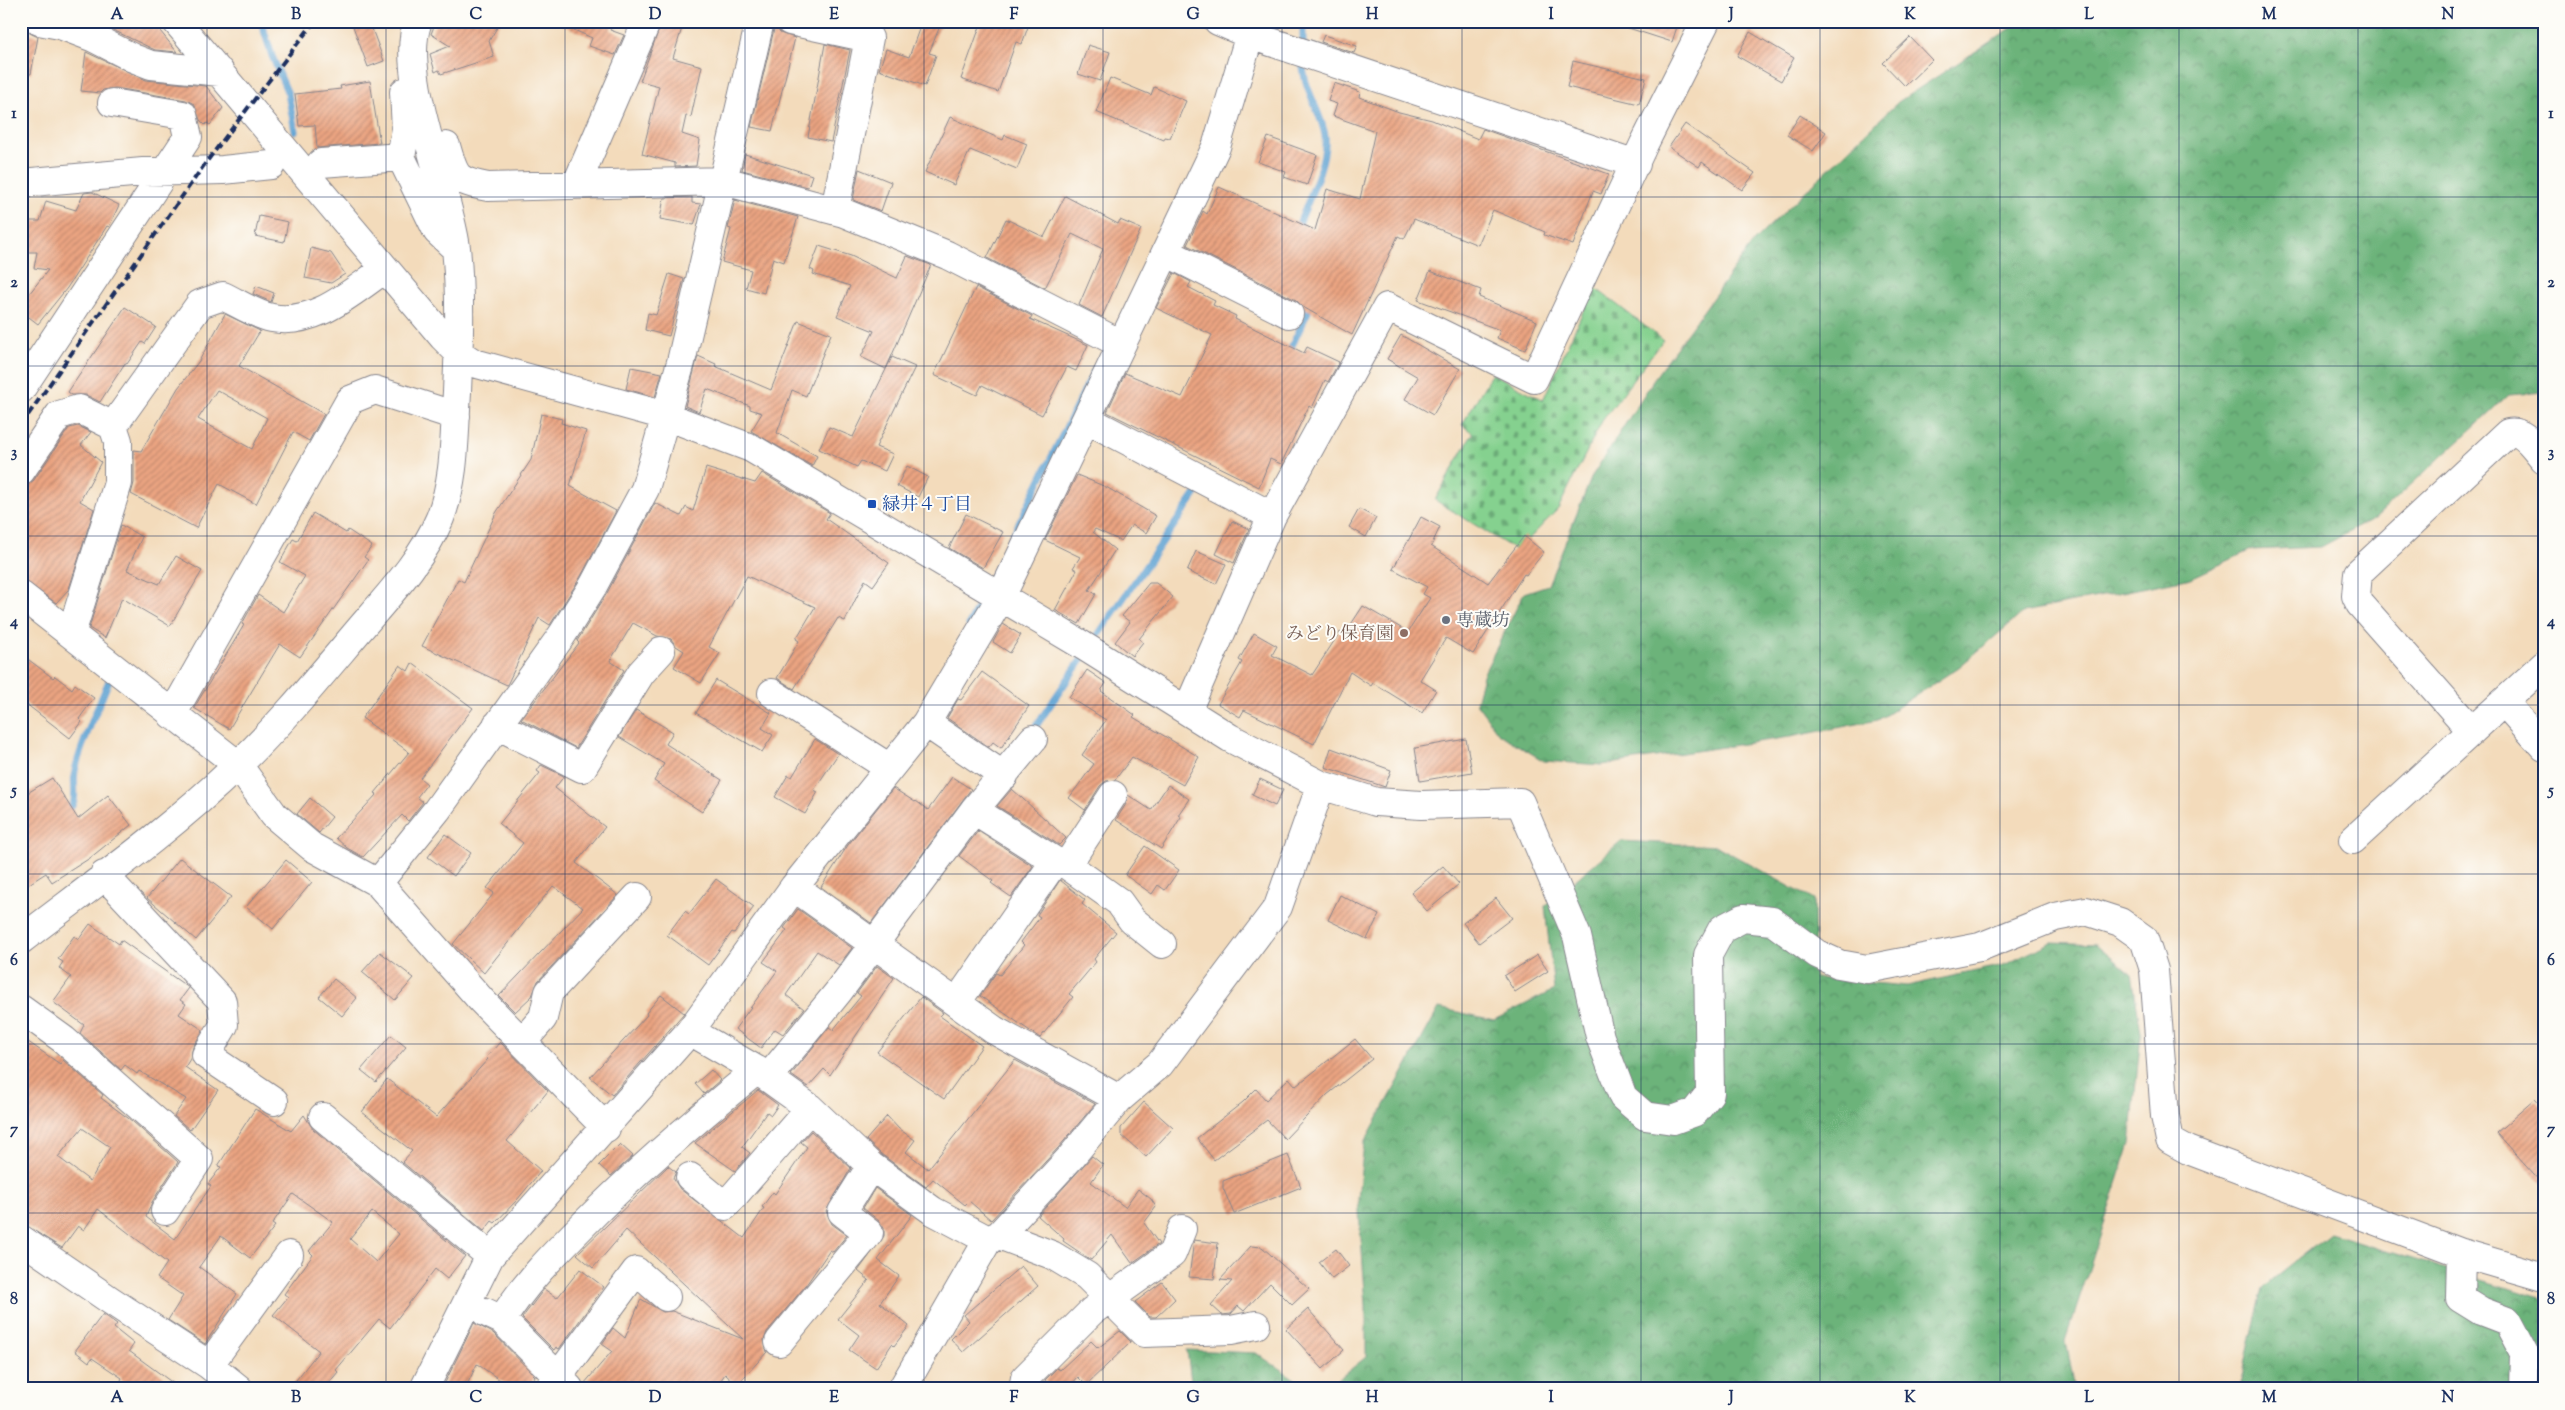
<svg xmlns="http://www.w3.org/2000/svg" width="2565" height="1410" font-family="'Sorts Mill Goudy','Noto Serif JP',serif">
	<style>
		.forest { fill: url(#forest-crowns); stroke: #44716c }
		.cemetery { fill: url(#cemetery-stones); stroke: #508076 }
		.lines { fill: none; stroke-linecap: round; stroke-linejoin: round }
		.stream { stroke: #5da1d2; stroke-width: 7 }
		.building { fill: url(#building-hatch); fill-rule: evenodd }
		.minor-casing { stroke: #87858c; stroke-width: 30 }
		.minor { stroke: #fff; stroke-width: 28 }
		.rail { stroke: #1b2f5e; stroke-width: 4; stroke-dasharray: 8 4; stroke-linecap: butt }
		.grid { fill: none; stroke: #1b2f5e; stroke-width: 1; stroke-opacity: 0.55 }
		.transit-dot { fill: #1a4fb4; stroke: #fdfcf7; stroke-width: 2 }
		.worship-dot { fill: #6b7280; stroke: #fdfcf7; stroke-width: 2 }
		.education-dot { fill: #8d6e63; stroke: #fdfcf7; stroke-width: 2 }
		.labels { text-anchor: middle; stroke-width: 4; stroke-linejoin: round; paint-order: stroke }
		.transit-label { font-size: 18px; fill: #164399; stroke: #fdfcf7; text-anchor: start }
		.worship-label { font-size: 18px; fill: #5b616d; stroke: #fdfcf7; text-anchor: start }
		.education-label { font-size: 18px; fill: #785e54; stroke: #fdfcf7; text-anchor: end }
		.neatline { fill: none; stroke: #1b2f5e; stroke-width: 2 }
		.grid-label { font-size: 16px; text-anchor: middle; font-weight: bold; fill: #1b2f5e }
	</style>
	<defs>
		<pattern id="forest-crowns" width="20" height="18" patternUnits="userSpaceOnUse" patternTransform="scale(1.25)"><rect width="20" height="18" fill="#6cb37a"/><path d="M2 6a3 3 0 1 1 6 0M12 15a3 3 0 1 1 6 0" fill="none" stroke="#589267"/></pattern>
		<pattern id="cemetery-stones" width="16" height="16" patternUnits="userSpaceOnUse" patternTransform="scale(1.25)"><rect width="16" height="16" fill="#85d18f"/><path d="M2 7V4a2 2 0 0 1 4 0v3zM10 15v-3a2 2 0 0 1 4 0v3z" fill="#6caa78"/></pattern>
		<pattern id="building-hatch" width="6" height="6" patternUnits="userSpaceOnUse" patternTransform="scale(1.25)"><rect width="6" height="6" fill="#eba481"/><path d="M-1 1l2-2M0 6l6-6M5 7l2-2" fill="none" stroke="#be866d"/></pattern>
	</defs>
	<rect width="100%" height="100%" fill="#fdfcf7"/>
	<filter id="ink" filterUnits="userSpaceOnUse"><feTurbulence type="fractalNoise" baseFrequency=".02" numOctaves="2"/><feDisplacementMap in="SourceGraphic" scale="10" xChannelSelector="R" yChannelSelector="G"/><feConvolveMatrix kernelMatrix="1 2 1 2 8 2 1 2 1" color-interpolation-filters="sRGB"/></filter>
	<filter id="wash" filterUnits="userSpaceOnUse"><feTurbulence type="fractalNoise" baseFrequency=".0096" numOctaves="4" result="noise"/><feDisplacementMap in="SourceGraphic" scale="20" xChannelSelector="R" yChannelSelector="G"/><feGaussianBlur stdDeviation="1.12" result="paint"/><feColorMatrix in="noise" values="0 0 0 0 0 0 0 0 0 0 0 0 0 0 0 0 0 1.4 0 .05"/><feComposite in="paint" operator="in"/></filter>
	<g filter="url(#wash)">
		<rect width="100%" height="100%" fill="#f3dbbb"/>
		<path class="forest" d="M2022 21H2544V392L2508 395 2375 518 2321 547 2251 550 2191 578 2024 612 1959 667 1878 720 1790 737 1602 765 1544 761 1499 734 1476 703 1483 675 1524 593 1548 585 1592 476 1658 373 1754 241 1898 102Z
			M1621 841 1717 846 1814 900 1815 978 1907 986 2004 965 2052 942 2096 944 2132 974 2141 1033 2130 1144 2066 1340 2075 1389H1326L1366 1357V1305L1358 1198 1364 1143 1439 1008 1494 1020 1554 990 1545 906Z
			M2330 1234 2544 1299V1389H2239L2263 1287Z
			M1187 1350 1256 1353 1310 1389H1192Z"/>
		<path class="cemetery" d="M1594 287 1663 340 1602 421 1558 509 1517 551 1435 500 1473 433 1462 425 1492 373 1543 400Z"/>
		<g class="lines">
			<path class="stream" d="M261 21 272 56 288 94 295 131
				M1303 21V48
				M1296 232C1305 206 1328 163 1325 136 1322 112 1301 86 1303 59
				M1288 354 1312 303
				M989 584 1095 369
				M969 625 984 594
				M1091 645 1202 485
				M1036 726 1085 654
				M64 813C81 804 72 787 75 771 81 742 101 702 112 673"/>
		</g>
		<g id="blocks">
			<path class="building" d="M21 21H24L28 32 38 37 31 74 21 73Z
				M94 21H152L177 52 155 50Z
				M351 21H369L384 61 368 67Z
				M436 21H501L489 41 494 57 441 74 439 70 435 72 430 54 450 46 431 34Z
				M554 21H599L612 26 610 30 624 35 615 55 589 46 592 38Z
				M662 21H684L673 58 702 66 691 117 686 116 682 134 700 140 696 166 675 167V163L642 154 659 86 640 81Z
				M922 21H942L929 53 936 55 925 86 879 70 886 49 909 57Z
				M982 21H1030L1022 44 1016 42 998 92 961 79Z
				M1620 21H1679L1672 42 1619 25Z
				M775 25 780 33 795 38 772 131 751 127Z
				M1750 32 1794 58 1781 81 1737 56Z
				M1324 35 1357 46 1354 53 1321 42Z
				M1910 37 1932 60 1905 86 1883 63Z
				M825 44 850 50 831 142 808 137Z
				M1088 45 1110 52 1100 81 1078 74Z
				M86 52 146 80 206 86 223 108 210 125 207 123 205 125 200 120 194 104 186 100 115 88 103 90 100 93 81 91Z
				M1573 61 1646 78 1639 104 1567 87Z
				M1110 78 1151 95 1154 87 1186 101 1170 138 1165 137 1164 140 1096 112Z
				M370 81 380 143 317 148 315 125 299 126 295 94 341 89 340 86Z
				M1334 83 1360 92 1359 97 1399 112 1432 120 1478 139 1483 129 1609 174 1601 194 1593 191 1573 245 1544 235 1545 232 1493 210 1478 245 1414 219 1404 239 1398 236 1352 335 1303 307 1296 300 1187 245 1203 211 1207 214 1219 187 1315 230 1327 189 1360 199 1375 131 1333 116 1337 104 1328 101Z
				M1800 115 1826 132 1813 151 1787 135Z
				M950 117 1003 140 1005 135 1027 144 1017 169 970 150 954 185 925 172Z
				M1685 124 1755 173 1742 190 1702 162 1699 167 1669 147Z
				M1268 137 1317 155 1307 185 1284 177 1286 172 1258 162Z
				M745 154 812 175 808 187 742 170Z
				M859 169 891 182 881 211 853 200Z
				M92 192 119 205 109 227 107 226 67 288 38 324 21 311V304L48 270 34 268 37 252H21V221H40L46 201 76 210 84 193Z
				M1065 196 1118 224 1120 220 1141 229 1102 317 1079 305 1103 249 1072 234 1045 288 987 258 1006 219 1044 237Z
				M692 197V203L701 204 694 225 660 219 664 198Z
				M735 200 798 217 784 262 773 258 764 293 746 288 751 270 722 262 731 229 728 228Z
				M259 216 288 222 284 242 255 236Z
				M819 246 851 256 897 278 907 256 931 265 886 369 861 357 874 331 837 316 850 286 813 274 814 271 810 269Z
				M311 248 331 253 345 274 331 283 305 278Z
				M1430 271 1481 290 1479 297 1537 321 1525 350 1497 338 1500 330 1418 300Z
				M1174 273 1191 282 1188 287 1215 301 1213 305 1236 316 1235 319 1304 353 1307 347 1339 362 1328 382 1325 380 1312 408 1309 406 1281 464 1270 459 1259 487 1107 412 1125 373 1182 397 1212 335 1156 308Z
				M669 274 684 279 669 336 645 330 648 313 656 315Z
				M256 286 274 293 271 302 253 294Z
				M976 287 1032 316 1030 319 1088 345 1076 371 1067 367 1042 415 982 385 977 395 934 375Z
				M125 307 156 327 145 344 142 342 127 364 125 363 100 402 86 395H72L68 392Z
				M225 314 260 331 239 366 324 414 309 441 293 432 256 504 219 484 196 528 131 494 134 483V450L141 451 178 388 199 361ZM217 390 267 418 252 449 198 419Z
				M798 321 831 334 806 396 792 390 777 433 817 456 812 466 751 431 762 413 750 409V406L707 389 699 412 685 406 698 356 716 364 715 366 771 390Z
				M1401 335 1460 369 1433 415 1405 399 1418 377 1387 359Z
				M892 357 915 367 876 447 893 454 885 471 861 461 857 467 819 449 829 427 853 437Z
				M631 367 662 373 655 397 626 389Z
				M541 414 562 419 561 423 586 431 570 486 616 511 580 578 550 625 539 618 507 685 422 646 458 579 464 582 496 513 531 460Z
				M78 426 91 432 81 445 101 462 80 501 94 509 69 589 56 603 21 578V490L34 480 69 428Z
				M907 466 928 477 918 497 897 486Z
				M706 468 755 483 762 473 830 513 826 519 889 563 873 586 865 580 845 621 838 618 794 689 777 678 799 641 796 639 815 607 747 576 709 647 720 653 701 683 674 667 684 651 676 646 671 639 657 636 633 623 610 661 624 670 576 748 521 719 579 643 577 641 607 593 655 503 681 516 686 507 693 511Z
				M1077 475 1106 487 1156 516 1146 533 1132 525 1121 541 1095 529 1093 532 1115 550 1089 590 1096 594 1079 624 1055 610 1077 570 1073 568 1080 557 1045 540Z
				M1359 509 1376 518 1366 537 1349 527Z
				M313 513 346 533 348 530 372 546 364 557 368 560 300 657 280 644 229 729 194 708 244 625 242 624 258 595 283 612 305 576 280 562 293 539 297 541Z
				M966 514 1003 532 983 568 949 548Z
				M1421 517 1440 527 1431 546 1488 583 1524 536 1544 552 1526 575 1524 574 1473 654 1446 638 1420 680 1436 690 1422 713 1373 683 1371 686 1350 672 1314 744 1244 710 1240 717 1218 704 1242 662 1239 660 1254 633 1277 646 1272 655 1312 675 1340 632 1344 635 1363 606 1408 632 1430 598 1423 594 1427 587 1393 569Z
				M1232 521 1249 529 1234 563 1216 554Z
				M121 525 142 537 127 570 159 584 176 556 202 571 170 626 122 598 105 638 89 628Z
				M1196 551 1226 564 1216 584 1187 571Z
				M1149 583H1156L1173 597 1139 639 1143 642 1132 656 1115 642 1130 622 1122 616Z
				M1003 624 1021 635 1010 653 993 642Z
				M21 654 53 678 55 676 72 689 75 684 94 698 79 719 82 722 70 738 21 700Z
				M412 663 473 708 420 778 427 784 417 797 423 802 408 821 402 815 363 857 347 848 336 838 377 794 375 793 409 752 362 718 400 665 408 671Z
				M1087 670 1106 683 1101 691 1135 715 1133 717 1199 757 1183 785 1132 757 1115 780 1106 781 1100 786 1085 810 1069 798 1094 764 1082 755 1106 720 1069 697Z
				M982 672 1029 706 1001 748 993 742 989 747 947 718 958 699 961 700Z
				M716 680 771 713 762 728 773 735 762 752 696 713Z
				M636 710 673 732 666 744 722 780 702 812 654 781 664 764 619 737Z
				M815 739 838 754 814 790 818 792 805 814 775 797 788 775 792 777Z
				M1466 739 1472 772 1420 781 1415 748Z
				M1331 748 1391 770 1385 787 1325 767Z
				M541 765 564 776 555 788 605 827 576 863 618 895 538 981 532 996 515 1012 499 996 583 908 553 886 484 973 453 944 494 893 487 888 523 843 499 824 540 773 537 771Z
				M952 777 971 789 871 923 821 887 848 845 893 788 915 802 916 801 928 810Z
				M52 778 78 819 108 795 131 825 90 858 52 882 46 873 21 889V797Z
				M1260 779 1283 790 1275 806 1252 795Z
				M1168 785 1189 799 1178 815 1181 817 1161 849 1116 820 1126 804 1128 795 1151 810Z
				M1012 789 1066 838 1059 845 997 806Z
				M310 798 332 817 319 833 297 814Z
				M978 831 1033 866 1011 897 991 883 993 881 959 856Z
				M445 834 471 853 454 876 428 857Z
				M1145 846 1179 870 1165 890 1158 885 1152 894 1125 875Z
				M180 858 231 897 196 940 147 898Z
				M286 860 312 882 273 929 246 907Z
				M1443 866 1459 884 1427 911 1411 893Z
				M716 879 754 907 734 933 732 932 708 965 667 935 685 911 689 914Z
				M1060 880 1085 900 1082 904 1116 932 1094 959 1096 962 1069 994 1073 997 1040 1038 980 996 996 973 1000 975 1024 945 1021 942 1040 917 1037 915Z
				M1340 895 1379 915 1367 939 1328 920Z
				M1496 898 1512 918 1479 943 1463 923Z
				M798 909 852 948 839 965 817 951 786 995 804 1009 783 1034 775 1029 761 1048 735 1029 777 971 763 962 787 930 784 928Z
				M90 924 119 944 121 940 189 988 180 1000 186 1004 179 1014 203 1030 193 1047 190 1059 185 1067 218 1090 190 1130 174 1116 186 1099 139 1071 137 1074 125 1065 121 1070 80 1033 84 1025 53 1002 71 977 59 968 63 962 58 959 74 936 79 939Z
				M380 952 414 978 395 1000 362 972Z
				M1537 955 1548 971 1515 992 1504 976Z
				M877 966 894 978 830 1075 824 1069 808 1087 791 1075 829 1027 833 1030 861 996 857 993Z
				M334 979 357 998 342 1016 319 997Z
				M661 995 684 1013 612 1095 590 1077 647 1015 646 1013Z
				M921 997 943 1013 940 1016 982 1046 944 1099 877 1052Z
				M391 1035 406 1047 376 1082 361 1070Z
				M21 1037 60 1064 63 1060 103 1095 101 1098 132 1121 178 1162 152 1202 146 1217 175 1239 211 1186 208 1184 221 1167 218 1166 255 1109 291 1131 304 1115 313 1129 465 1256 447 1279 435 1269 390 1328 379 1319 336 1370 338 1372 324 1389H289L319 1351 273 1315 288 1297 284 1294 313 1255 309 1251 333 1222 293 1194 272 1224 275 1226 250 1258 221 1236 199 1267 237 1294 205 1344 168 1320 183 1296 157 1278 167 1263 98 1209 84 1230 78 1226 62 1248 21 1223ZM82 1128 110 1147 90 1181 58 1157ZM372 1212 399 1234 376 1262 350 1239Z
				M1355 1039 1372 1059 1327 1095 1285 1139 1267 1120 1214 1160 1197 1138 1243 1102 1256 1089 1266 1100 1289 1078 1296 1086Z
				M500 1042 548 1091 507 1141 541 1171 517 1200 495 1223 492 1221 484 1231 402 1162 412 1151 362 1112 387 1079 436 1117 488 1059 486 1058Z
				M1015 1060 1095 1104 1059 1147 991 1220 969 1201 965 1205 933 1179 926 1187 881 1154 866 1140 887 1116 899 1129 915 1140 906 1152 928 1169Z
				M711 1070 720 1080 704 1094 695 1084Z
				M758 1090 778 1105 771 1115 767 1112 742 1147 750 1153 735 1171 695 1143Z
				M2535 1099 2544 1109V1186L2496 1133Z
				M1144 1102 1173 1128 1146 1157 1121 1135V1128Z
				M811 1131 851 1168 826 1211 832 1224 847 1235 833 1252 830 1250 806 1285 767 1332 764 1340 767 1352 737 1385 725 1374 715 1389H584V1384L612 1351 602 1344 613 1328 625 1338 641 1299 663 1312 672 1311 743 1339 626 1230 593 1268 577 1254 668 1166 676 1172 673 1178 680 1189 744 1238 764 1208 762 1207 773 1192 775 1194 807 1147 801 1142Z
				M620 1144 633 1156 611 1176 599 1165Z
				M1288 1155 1301 1187 1234 1214 1223 1188V1181Z
				M1092 1156 1103 1165 1091 1182 1125 1207 1138 1189 1151 1199 1156 1207 1144 1223 1159 1244 1132 1263 1112 1235 1091 1260 1063 1241 1064 1239 1038 1216Z
				M875 1188 912 1215 878 1260 899 1276 880 1303 909 1326 894 1346 892 1344 876 1368 849 1350 859 1335 838 1319 869 1280 858 1271 884 1236V1228L879 1221 863 1208Z
				M1194 1240 1218 1243 1214 1279 1189 1277Z
				M1251 1246 1262 1247 1309 1289 1292 1305 1270 1283 1244 1311 1238 1306 1231 1314 1222 1315 1211 1305 1232 1281 1220 1280Z
				M1336 1249 1349 1266 1332 1279 1319 1262Z
				M1021 1266 1038 1286 963 1352 951 1339 969 1321 964 1315Z
				M580 1269 604 1287 559 1349 556 1347 554 1350 522 1318 544 1289 557 1298Z
				M1162 1282 1175 1299 1156 1317H1150L1135 1302Z
				M1308 1309 1344 1350 1323 1369 1286 1329Z
				M103 1314 117 1324 114 1328 134 1344 129 1351 181 1389H133L121 1380 122 1378 92 1358 89 1362 75 1351Z
				M474 1323 493 1333 535 1376 527 1389H513L477 1364 465 1389H442Z
				M1120 1331 1131 1342 1086 1385 1078 1377 1073 1383 1080 1389H1041L1047 1383 1045 1380 1057 1368 1060 1370 1091 1341 1098 1348Z"/>
		</g>
	</g>
	<g filter="url(#ink)">
		<use href="#blocks" fill-opacity="0" stroke="#87858c" stroke-width="1"/>
		<g class="lines">
			<defs>
				<path id="minor" d="M39 21 60 25 94 38 133 58 151 65 220 72
					M176 21 443 337 460 354 474 363 666 416 751 448 1082 645 1230 738 1321 785 1376 802 1421 805 1520 802 1577 936 1600 1037 1623 1097 1645 1116 1673 1120 1695 1112 1710 1093 1708 955 1722 929 1743 918 1772 921 1817 954 1839 964 1867 969 1980 947 2055 917 2086 911 2120 922 2144 939 2154 970 2165 1116 2170 1140 2188 1150 2461 1253 2540 1276 2544 1274
					M790 21 869 38 835 210
					M1218 21 1250 35 1636 164
					M404 92 406 129 401 157 437 231 454 247
					M446 146C455 177 455 181 488 187L724 181 844 213 947 255 1121 344
					M321 163 401 157
					M21 183 143 172 223 170 271 165
					M577 183 647 21
					M1166 252 1289 314
					M21 389 188 137 183 115 112 103
					M1086 419 1272 516
					M113 426 200 304 223 296C238 303 256 315 272 318 316 326 351 292 385 269
					M21 471 59 415 79 409 113 426 118 441V483L71 634
					M21 595 238 765 274 815 312 847 378 883 482 1001 606 1128
					M772 693 888 767
					M2504 702 2544 747
					M1187 711 1272 516 1387 307 1534 379 1644 144 1706 21
					M172 715 350 400 375 390 456 416
					M926 723 1004 776
					M497 725 582 768 641 673 661 651
					M2472 731 2360 604 2356 596 2358 573 2508 433C2524 429 2534 448 2544 459
					M974 810 1055 861 1067 865 1119 902 1132 920 1162 944
					M2353 840 2544 665
					M1067 865 1113 795
					M104 875 222 1001 224 1025 206 1055 274 1101
					M378 883 437 810 562 635 593 586 645 489 681 362 760 21
					M794 887 994 1030 1119 1099
					M21 940C94 884 170 830 237 766 281 724 320 676 359 630 388 596 423 559 440 518 456 477 454 435 457 392 459 344 461 296 456 248 449 189 397 73 418 21
					M957 1002 1055 861
					M21 1009 64 1040 199 1159 165 1211
					M690 1031 757 1070 810 1108 871 1166 933 1211 988 1240
					M522 1042 543 1018 549 992 637 897
					M768 1078 839 991 974 810 1033 739
					M323 1117 490 1256
					M690 1177 725 1206 810 1108
					M999 1235 1052 1255 1087 1276 1144 1333 1231 1330 1256 1325
					M21 1239 110 1300 209 1365 239 1389
					M2461 1253 2460 1298 2481 1311 2507 1321 2524 1353 2523 1389
					M485 1312 502 1320 569 1388
					M502 1320C524 1284 554 1254 584 1224 638 1169 697 1119 757 1070
					M779 1342 869 1233 842 1212 871 1166
					M209 1365 289 1255
					M424 1389 490 1256 690 1031 794 887 926 723 1001 597 1216 147 1254 21
					M549 1389 636 1271 666 1297
					M902 1389 988 1240 999 1235 1071 1157 1119 1099 1160 1064 1278 907 1321 785
					M1023 1389 1025 1378 1092 1311 1172 1254 1182 1229"/>
			</defs>
			<use href="#minor" class="minor-casing"/>
			<use href="#minor" class="minor"/>
			<path class="rail" d="M21 425 207 161 315 21"/>
		</g>
	</g>
	<path class="grid" d="M207 21V1389M386 21V1389M565 21V1389M745 21V1389M924 21V1389M1103 21V1389M1282 21V1389M1462 21V1389M1641 21V1389M1820 21V1389M2000 21V1389M2179 21V1389M2358 21V1389M21 197H2544M21 366H2544M21 536H2544M21 705H2544M21 874H2544M21 1044H2544M21 1213H2544"/>
	<rect class="transit-dot" x="867" y="499" width="10" height="10" rx="2.5"/>
	<circle class="worship-dot" cx="1446" cy="620" r="5"/>
	<circle class="education-dot" cx="1404" cy="633" r="5"/>
	<g class="labels">
		<g class="transit-label">
			<text x="882" y="510">緑井４丁目</text>
		</g>
		<g class="worship-label">
			<text x="1456" y="626">専蔵坊</text>
		</g>
		<g class="education-label">
			<text x="1394" y="639">みどり保育園</text>
		</g>
	</g>
	<rect width="2565" height="1410" fill="none" stroke="#fdfcf7" stroke-width="55"/>
	<rect x="28" y="28" width="2510" height="1354" class="neatline"/>
	<g class="grid-label">
		<text x="117" y="19">A</text>
		<text x="296" y="19">B</text>
		<text x="476" y="19">C</text>
		<text x="655" y="19">D</text>
		<text x="834" y="19">E</text>
		<text x="1014" y="19">F</text>
		<text x="1193" y="19">G</text>
		<text x="1372" y="19">H</text>
		<text x="1551" y="19">I</text>
		<text x="1731" y="19">J</text>
		<text x="1910" y="19">K</text>
		<text x="2089" y="19">L</text>
		<text x="2269" y="19">M</text>
		<text x="2448" y="19">N</text>
		<text x="14" y="118">1</text>
		<text x="2551" y="118">1</text>
		<text x="14" y="287">2</text>
		<text x="2551" y="287">2</text>
		<text x="14" y="457">3</text>
		<text x="2551" y="457">3</text>
		<text x="14" y="626">4</text>
		<text x="2551" y="626">4</text>
		<text x="14" y="795">5</text>
		<text x="2551" y="795">5</text>
		<text x="14" y="965">6</text>
		<text x="2551" y="965">6</text>
		<text x="14" y="1134">7</text>
		<text x="2551" y="1134">7</text>
		<text x="14" y="1304">8</text>
		<text x="2551" y="1304">8</text>
		<text x="117" y="1402">A</text>
		<text x="296" y="1402">B</text>
		<text x="476" y="1402">C</text>
		<text x="655" y="1402">D</text>
		<text x="834" y="1402">E</text>
		<text x="1014" y="1402">F</text>
		<text x="1193" y="1402">G</text>
		<text x="1372" y="1402">H</text>
		<text x="1551" y="1402">I</text>
		<text x="1731" y="1402">J</text>
		<text x="1910" y="1402">K</text>
		<text x="2089" y="1402">L</text>
		<text x="2269" y="1402">M</text>
		<text x="2448" y="1402">N</text>
	</g>
</svg>
